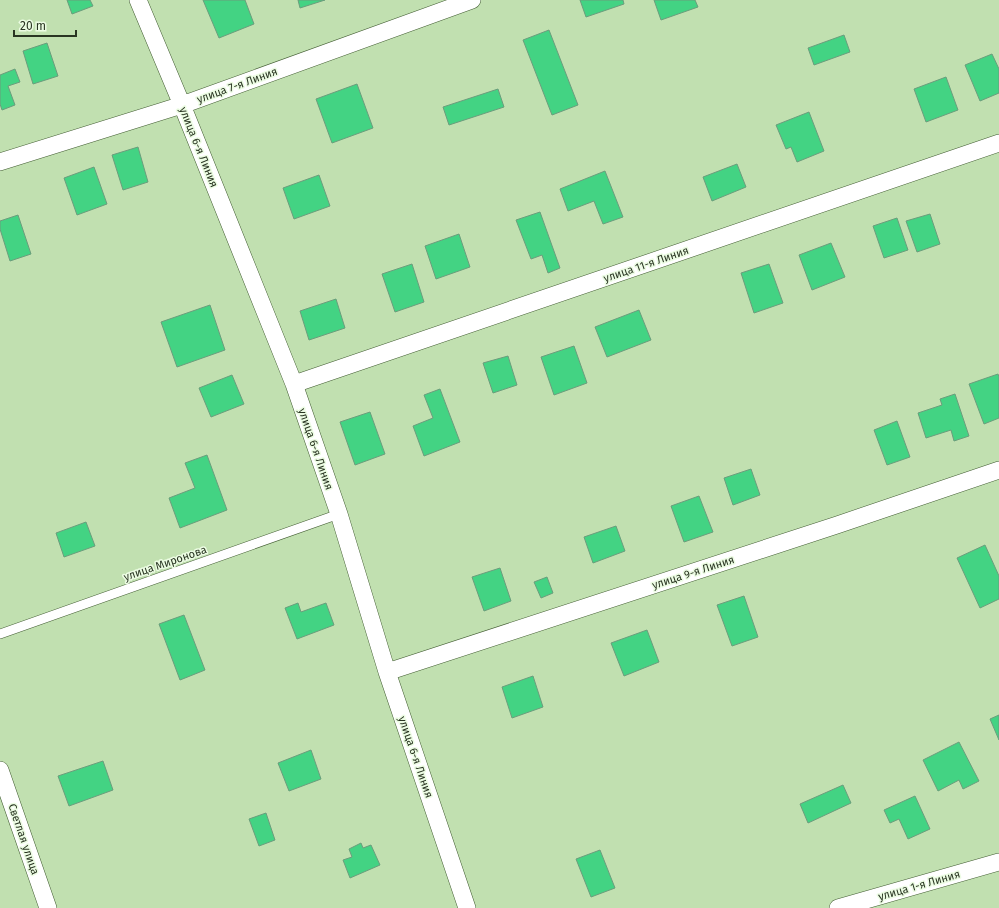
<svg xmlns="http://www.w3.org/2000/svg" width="999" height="908" font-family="'Fira Sans',sans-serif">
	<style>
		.building { fill: #43d383; stroke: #6b9d7c }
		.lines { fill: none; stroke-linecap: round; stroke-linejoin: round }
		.service-casing { stroke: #435d33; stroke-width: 10 }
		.minor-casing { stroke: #435d33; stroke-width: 18 }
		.service { stroke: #fff; stroke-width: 9 }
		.minor { stroke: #fff; stroke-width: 17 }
		.labels { text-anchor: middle; stroke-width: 3; stroke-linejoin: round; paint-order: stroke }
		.street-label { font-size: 11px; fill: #293522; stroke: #ecfce3 }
	</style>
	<rect width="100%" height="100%" fill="#c1e0b0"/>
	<path class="building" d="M67 0H90L93 6 72 14Z
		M203 0H245L254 24 219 38Z
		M298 0H325L300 8Z
		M580 0H623L624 4 586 17Z
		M654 0H695L698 7 661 20Z
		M549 30 578 105 552 115 523 40Z
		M844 35 850 52 814 65 808 48Z
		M47 43 58 76 33 84 23 51Z
		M992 54 999 69V93L980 101 965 65Z
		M15 69 20 82 8 86 15 105 2 110 0 104V75Z
		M946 77 958 110 926 122 914 89Z
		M357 84 373 128 332 143 316 99Z
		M498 89 504 107 449 125 443 107Z
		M809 112 824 151 797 162 791 147 786 149 776 125Z
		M138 147 148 182 123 190 112 155Z
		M737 164 746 187 712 201 703 177Z
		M94 167 107 204 77 215 64 178Z
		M605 171 623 217 603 224 594 201 568 211 560 189Z
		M319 175 330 206 294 219 283 188Z
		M540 212 560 268 548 273 542 255 531 259 516 220Z
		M930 214 940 244 917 252 906 221Z
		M18 215 31 254 10 261 0 229V221Z
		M897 218 908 250 884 258 873 226Z
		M459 234 470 267 436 279 425 246Z
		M831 243 845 277 812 290 799 255Z
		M412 264 424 302 395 312 382 274Z
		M769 264 783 303 754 313 741 273Z
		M336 299 345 328 309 340 300 311Z
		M210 305 225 350 177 367 161 322Z
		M639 310 651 340 607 357 595 327Z
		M574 346 587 383 554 395 541 357Z
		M508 356 517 385 493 393 483 363Z
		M998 374 999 377V418L984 424 969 384Z
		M232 375 244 404 211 417 199 388Z
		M440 389 460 442 424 456 413 426 433 418 424 395Z
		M955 394 969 436 954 441 951 430 926 438 918 413 942 405 940 399Z
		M370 412 385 454 355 465 340 422Z
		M897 421 910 457 887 465 874 430Z
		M207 455 227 510 180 528 169 498 195 488 185 463Z
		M751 469 760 495 733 505 724 478Z
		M699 496 713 532 684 542 671 506Z
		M86 522 95 546 64 557 56 533Z
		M616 526 625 551 593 563 584 537Z
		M985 545 999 576V599L980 608 957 558Z
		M500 568 511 601 484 611 472 577Z
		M547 577 553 593 541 598 534 582Z
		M744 596 758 637 732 646 717 605Z
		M298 603 301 612 326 603 334 625 297 639 285 608Z
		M184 615 205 670 180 680 159 624Z
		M647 630 659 662 624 676 611 643Z
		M533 676 543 707 512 718 502 687Z
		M999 715V740L990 719Z
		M959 742 979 781 963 789 959 780 938 791 923 760Z
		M311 750 321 779 289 791 278 763Z
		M103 761 113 790 69 806 58 776Z
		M843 785 851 803 808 823 800 804Z
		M915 796 930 829 908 839 899 819 890 823 884 810Z
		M266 813 275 840 259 846 249 819Z
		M361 843 363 848 371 845 380 865 350 878 343 860 352 857 349 849Z
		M600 850 615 888 591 897 576 859Z"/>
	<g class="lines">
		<defs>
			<path id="service" d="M0 634 339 514"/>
			<path id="minor" d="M138 0 182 105 294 384 339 514 387 672 467 908
				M0 162 182 105 472 0
				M294 384 999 143
				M387 672 837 525 999 470
				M0 770 48 908
				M838 908 999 862"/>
		</defs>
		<use href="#service" class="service-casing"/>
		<use href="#minor" class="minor-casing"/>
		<use href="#service" class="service"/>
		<use href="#minor" class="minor"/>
	</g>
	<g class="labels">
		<g class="street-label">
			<text transform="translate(237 85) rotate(-20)" y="4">улица 7-я Линия</text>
			<text transform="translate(199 147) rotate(68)" y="4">улица 6-я Линия</text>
			<text transform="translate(646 264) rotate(-19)" y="4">улица 11-я Линия</text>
			<text transform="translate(316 449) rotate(71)" y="4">улица 6-я Линия</text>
			<text transform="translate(165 563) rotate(-19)" y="4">улица Миронова</text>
			<text transform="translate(693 572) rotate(-18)" y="4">улица 9-я Линия</text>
			<text transform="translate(416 757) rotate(71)" y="4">улица 6-я Линия</text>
			<text transform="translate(24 839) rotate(71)" y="4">Светлая улица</text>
			<text transform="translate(919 885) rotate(-16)" y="4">улица 1-я Линия</text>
		</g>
	</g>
	<path d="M14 30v6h62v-6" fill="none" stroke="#293522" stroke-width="2"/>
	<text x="20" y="30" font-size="12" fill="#293522" stroke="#ecfce3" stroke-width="3" paint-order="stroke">20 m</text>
</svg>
